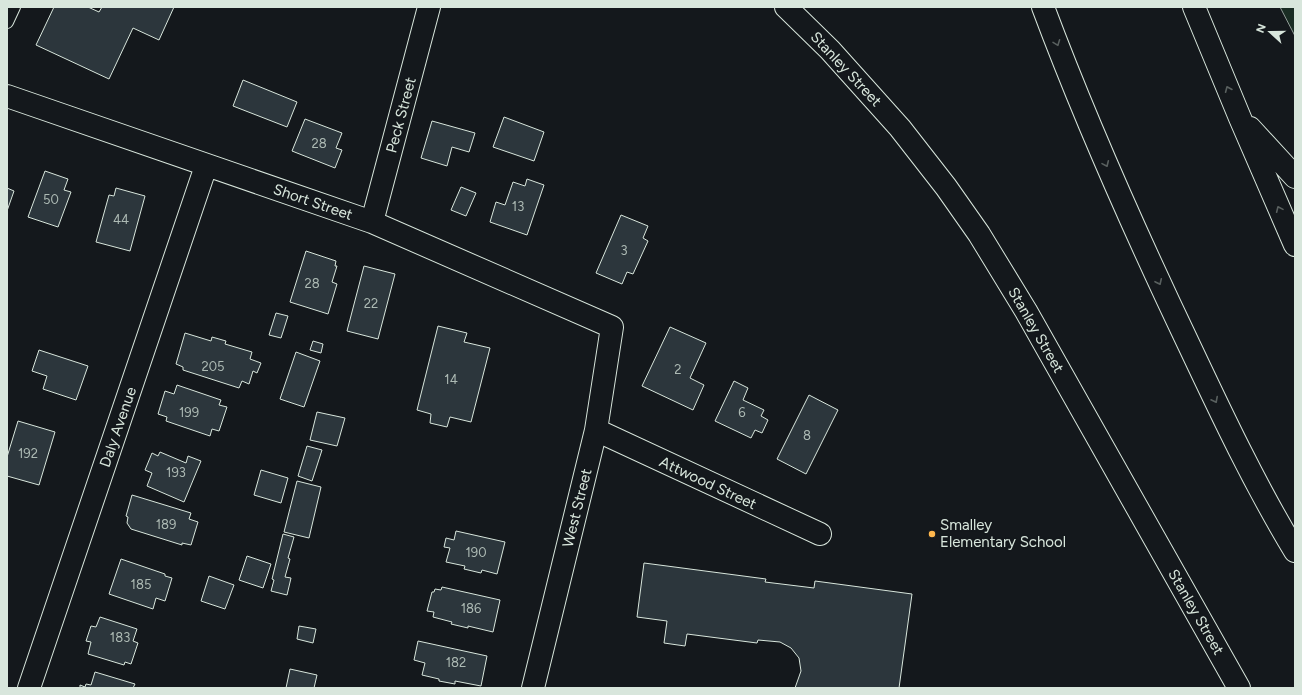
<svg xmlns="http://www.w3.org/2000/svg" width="1302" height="695" font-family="Figtree,sans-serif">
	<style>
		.green { fill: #1a2d24; stroke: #939e99 }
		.building { fill: #2c363c; stroke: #d8e6dc }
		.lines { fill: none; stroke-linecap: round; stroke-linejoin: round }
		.lane-casing { stroke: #d8e6dc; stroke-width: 14 }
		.street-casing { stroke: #d8e6dc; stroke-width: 24 }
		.secondary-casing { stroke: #d8e6dc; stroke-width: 24 }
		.highway-casing { stroke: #d8e6dc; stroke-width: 24 }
		.lane { stroke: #14181c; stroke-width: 12 }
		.street { stroke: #14181c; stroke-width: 22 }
		.secondary { stroke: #14181c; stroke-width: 22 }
		.highway { stroke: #14181c; stroke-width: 22 }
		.oneway { stroke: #59605f }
		.poi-dot { fill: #ffb74d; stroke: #14181c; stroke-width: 1.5 }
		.labels { text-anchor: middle; stroke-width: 3; stroke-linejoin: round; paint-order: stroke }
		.number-label { font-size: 13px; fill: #adbab4 }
		.street-label { font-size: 15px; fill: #d8e6dc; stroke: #14181c }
		.poi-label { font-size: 15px; fill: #d8e6dc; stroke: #14181c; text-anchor: start }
	</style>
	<rect width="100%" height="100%" fill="#14181c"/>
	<path class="green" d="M1280 7H1295V36Z"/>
	<path class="building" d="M54 7H88L99 12 102 7H174L159 40 133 28 109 79 36 45Z
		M243 80 297 102 287 127 233 106Z
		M504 117 544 132 534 161 493 147Z
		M305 119 342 133 336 148 342 150 335 168 292 151Z
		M432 121 475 133 469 152 452 147 447 166 421 158Z
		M45 171 68 179 64 190 71 192 58 227 28 217Z
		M527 179 544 185 527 235 490 222 496 202 505 205 513 182 525 186Z
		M461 187 476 193 466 216 451 210Z
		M7 188 14 191 7 211Z
		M116 188 145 196 130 251 96 242 109 195 114 196Z
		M621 215 648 226 643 238 648 241 633 274 627 272 622 284 596 273Z
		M306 251 336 261 335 266H337L332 282 337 284 328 314 290 302Z
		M364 266 395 274 378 339 347 331Z
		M276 313 288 316 281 338 269 335Z
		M438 326 467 333 464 342 490 348 471 422 450 417 447 427 430 423 431 414 417 410Z
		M670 327 706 343 690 378 704 385 693 410 642 386Z
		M185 333 211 341 212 337 226 341 225 344 252 352 250 359 261 363 257 373 253 371 249 384 242 381 239 388 183 370V367L176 364Z
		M313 341 323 344 321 353 310 350Z
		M39 350 88 366 76 400 43 389 47 376 32 371Z
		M296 352 320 361 304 407 280 399Z
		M734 381 748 388 743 400 764 410 761 416 768 420 762 433 755 430 751 438 715 421Z
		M177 385 221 400 219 405 227 407 219 431 212 429 210 436 166 421 167 417 158 414 165 391 174 394Z
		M809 395 838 410 806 474 777 459Z
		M317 412 345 418 337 446 310 440Z
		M18 421 55 432 39 485 7 476V457Z
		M307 446 322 450 312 481 298 476Z
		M160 452 186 463 188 456 201 461 184 502 147 486 152 473 145 470 152 453 158 456Z
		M261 470 288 478 281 503 254 495Z
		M297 481 321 487 309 538 284 532Z
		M132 495 191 513 189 519 198 522 191 545 182 543V545L131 529 127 523 128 517 126 516Z
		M456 531 505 542 497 574 482 570 481 573 464 569 465 566 446 562 450 548 444 547 446 538 454 540Z
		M283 534 294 537 288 558 290 559 285 577 291 578 287 595 271 591 274 580 272 579Z
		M247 556 271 564 263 588 239 580Z
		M121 559 165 574V576L172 578 165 601 156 598 153 609 109 594Z
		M644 563 766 579 765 582 814 588 815 581 912 594 899 688H795L801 671 799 658 791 648 780 642 758 640 757 643 687 634 685 646 664 643 667 621 637 617Z
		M209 576 234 585 225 609 201 601Z
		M442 587 500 600 493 632 468 626V628L451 624 452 622 433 617 434 612 427 611 432 592H434L435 589 441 590Z
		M100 617 137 629 133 641 138 643 131 664 125 662 124 665 88 654 91 642 86 641 91 626 96 627Z
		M299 626 316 629 313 643 297 639Z
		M418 641 487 656 481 686 455 681V684L439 681V679L422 675 425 663 414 660Z
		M290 669 317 675 314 688H286Z
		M95 672 135 684 133 688H80V685L85 687 86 684 91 685Z"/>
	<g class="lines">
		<defs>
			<path id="lane" d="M7 22 14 7"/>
			<path id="street" d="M7 96 372 222 612 327 596 430 533 688
				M372 222 429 7
				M596 430 820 534
				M29 688 206 166"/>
			<path id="secondary" d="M786 7 830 50 900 128 946 187 979 234 1026 311 1239 688"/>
			<path id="highway" d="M1043 7C1086 122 1136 234 1189 345 1222 415 1255 485 1295 551
				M1194 7 1240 118 1295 245
				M1250 128 1295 177"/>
		</defs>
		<use href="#lane" class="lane-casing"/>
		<use href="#street" class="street-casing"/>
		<use href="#secondary" class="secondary-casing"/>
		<use href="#highway" class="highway-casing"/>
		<use href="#lane" class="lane"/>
		<use href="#street" class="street"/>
		<use href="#secondary" class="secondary"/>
		<use href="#highway" class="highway"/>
	</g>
	<defs><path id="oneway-chevron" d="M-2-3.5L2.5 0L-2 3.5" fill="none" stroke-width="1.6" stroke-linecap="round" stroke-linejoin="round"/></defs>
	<g class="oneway">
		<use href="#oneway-chevron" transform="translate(1057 43) rotate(69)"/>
		<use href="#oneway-chevron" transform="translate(1228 89) rotate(-113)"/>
		<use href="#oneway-chevron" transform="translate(1106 164) rotate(66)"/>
		<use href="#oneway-chevron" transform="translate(1279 209) rotate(-114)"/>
		<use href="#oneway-chevron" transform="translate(1159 282) rotate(65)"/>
		<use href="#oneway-chevron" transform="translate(1215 400) rotate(63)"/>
	</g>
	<circle class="poi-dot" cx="932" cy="534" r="4"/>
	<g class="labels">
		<g class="number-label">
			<text x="319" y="148">28</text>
			<text x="51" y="204">50</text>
			<text x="518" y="211">13</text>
			<text x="121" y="224">44</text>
			<text x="624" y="255">3</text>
			<text x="312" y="288">28</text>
			<text x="371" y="308">22</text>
			<text x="213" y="371">205</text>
			<text x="678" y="374">2</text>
			<text x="451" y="384">14</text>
			<text x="189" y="417">199</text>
			<text x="742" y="417">6</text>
			<text x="807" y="440">8</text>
			<text x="28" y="458">192</text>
			<text x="176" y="477">193</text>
			<text x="166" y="529">189</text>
			<text x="476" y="557">190</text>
			<text x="141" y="589">185</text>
			<text x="471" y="613">186</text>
			<text x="120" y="642">183</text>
			<text x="456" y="667">182</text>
		</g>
		<g class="street-label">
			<text transform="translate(846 69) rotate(47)" y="5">Stanley Street</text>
			<text transform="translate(401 115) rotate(-75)" y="5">Peck Street</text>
			<text transform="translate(313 202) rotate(19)" y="5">Short Street</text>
			<text transform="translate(1036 330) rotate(60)" y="5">Stanley Street</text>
			<text transform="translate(118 427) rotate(-71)" y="5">Daly Avenue</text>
			<text transform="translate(708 483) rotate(25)" y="5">Attwood Street</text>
			<text transform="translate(577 508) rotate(-76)" y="5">West Street</text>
			<text transform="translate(1196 612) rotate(60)" y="5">Stanley Street</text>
		</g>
		<g class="poi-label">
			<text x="940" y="530">Smalley<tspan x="940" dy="17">Elementary School</tspan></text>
		</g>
	</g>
	<rect width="1302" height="695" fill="none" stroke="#d8e6dc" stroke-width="16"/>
	<g transform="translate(1270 32) rotate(291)" stroke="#14181c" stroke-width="3" paint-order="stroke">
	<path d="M0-3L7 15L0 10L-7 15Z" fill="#d8e6dc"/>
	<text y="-6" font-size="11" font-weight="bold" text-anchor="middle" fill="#d8e6dc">N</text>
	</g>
</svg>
